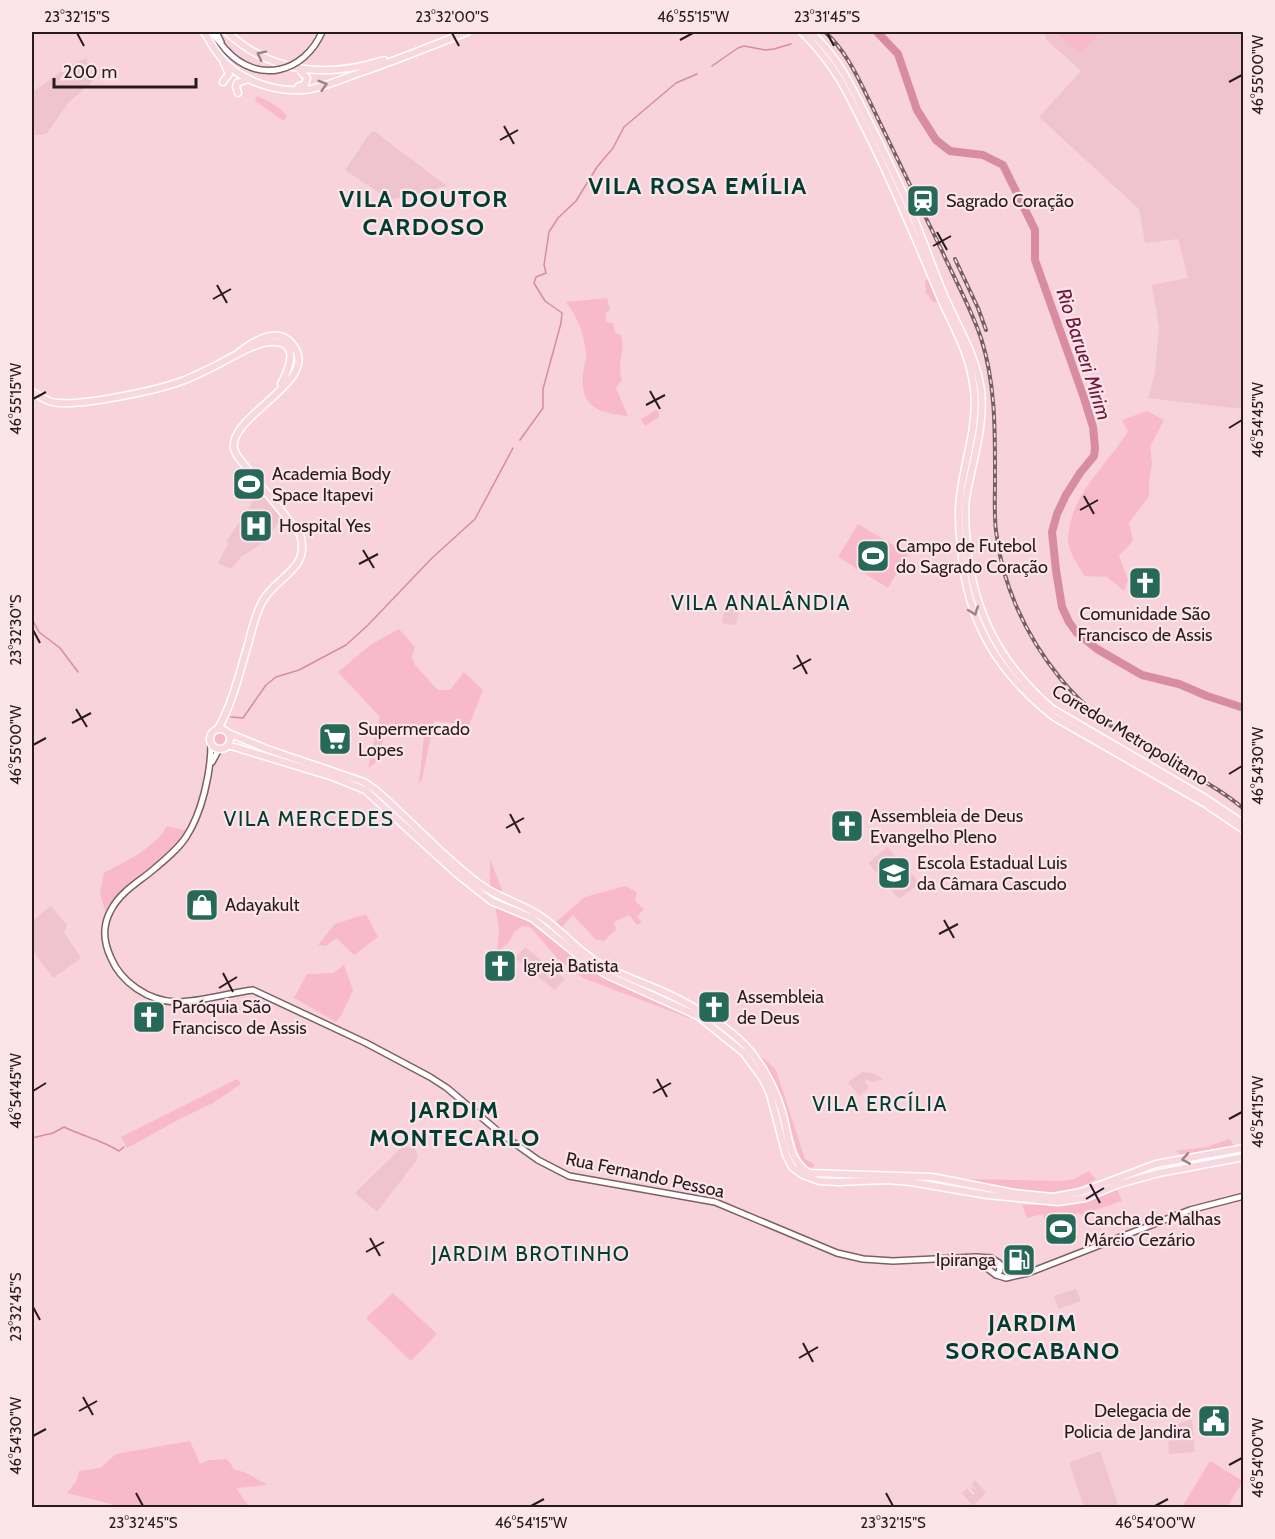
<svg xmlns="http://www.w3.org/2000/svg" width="1275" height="1539" font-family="Cabin,sans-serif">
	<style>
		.built { fill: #f0c4cf }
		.green { fill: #f8baca }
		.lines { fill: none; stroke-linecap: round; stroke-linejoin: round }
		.stream { stroke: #d78ca2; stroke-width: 1.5 }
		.river { stroke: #d78ca2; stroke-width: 8 }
		.secondary-casing { stroke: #7e5f67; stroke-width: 8 }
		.primary-casing { stroke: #fff; stroke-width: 9 }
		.secondary { stroke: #fff; stroke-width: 5 }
		.primary { stroke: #f9d7e0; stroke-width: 6 }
		.rail-casing { stroke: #766065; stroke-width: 4 }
		.rail { stroke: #fbe5ea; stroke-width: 1.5; stroke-dasharray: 4.5; stroke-linecap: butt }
		.secondary-bridge-casing { stroke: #7e5f67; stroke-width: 8; stroke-linecap: butt }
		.secondary-bridge { stroke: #fff; stroke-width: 5 }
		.oneway { stroke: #9b8289 }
		.ticks { fill: none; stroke: #281b1f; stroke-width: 2 }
		.labels { text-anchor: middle; stroke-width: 4.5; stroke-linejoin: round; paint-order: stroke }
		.poi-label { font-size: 18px; fill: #281b1f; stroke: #fbe5ea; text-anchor: start }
		.street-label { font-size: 18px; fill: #281b1f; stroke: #fbe5ea }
		.water-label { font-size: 20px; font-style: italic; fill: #6f163a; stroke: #fbe5ea }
		.quarter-label { font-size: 21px; letter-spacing: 1.5px; fill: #013c30; stroke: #fbe5ea }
		.district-label { font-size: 24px; font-weight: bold; letter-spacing: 1.5px; fill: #013c30; stroke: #fbe5ea }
		.neatline { fill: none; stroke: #281b1f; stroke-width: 2 }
		.ticks-label { font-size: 15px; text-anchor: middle; fill: #281b1f }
	</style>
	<rect width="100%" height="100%" fill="#f8d3dc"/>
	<path class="built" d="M1043 32H1243V409L1148 398 1155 372 1159 328 1152 285 1188 278 1178 239 1145 243 1139 209 1039 117 1081 71 1047 40Z
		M86 58 93 81 68 103 48 132 43 135H32V92L71 65Z
		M374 131 447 186 390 200 345 170 370 133Z
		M256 489 279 514 280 520 264 542 241 557 231 569 218 563 228 544 226 542 253 501Z
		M727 602 741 606 736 625 724 624 722 620Z
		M887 847 920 883 899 899 868 863Z
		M51 906 67 925 64 932 81 958 53 978 32 950V921Z
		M525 947 565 979 555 990 515 958Z
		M862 1072 872 1073 884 1079 872 1082 867 1079 865 1082 869 1088 859 1096 848 1082Z
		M404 1145 415 1149 418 1155 416 1161 377 1212 355 1193Z
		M1076 1289 1081 1301 1058 1309 1054 1296Z
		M1192 1419 1195 1452 1169 1454 1168 1428Z
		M1100 1451 1119 1507H1084L1069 1463Z
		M975 1480 986 1493 973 1506 962 1493 967 1488 972 1495 975 1494 969 1486 977 1491 971 1485Z"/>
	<path class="green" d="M1055 32H1101L1080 54Z
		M257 96C268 100 281 108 287 116L284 121 255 101Z
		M928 278 938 302H933L926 293 925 282Z
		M607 298 610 310 606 312V321L608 323H613L615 333 621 335C626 353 616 361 622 380L616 388 628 416C599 413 579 408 583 372 584 366 587 360 586 354 585 336 577 316 566 302Z
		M656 410 659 412V417L645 426 641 419Z
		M1147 411 1164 420 1150 447 1152 463 1149 481V496L1129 523 1133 541 1119 556 1128 580 1124 591 1107 577 1084 576C1078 565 1070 554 1068 542 1067 538 1069 533 1069 529 1076 489 1108 464 1128 431L1122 420Z
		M858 524 908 554 888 588 838 557Z
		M399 629 415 647 412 657 415 665 438 690H450L464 672 483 690 469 725 434 721 422 780 419 784 424 735 419 728 400 735 384 734 380 759 368 768 380 717 338 672 370 645Z
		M213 739a7 7 0 1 1 14 0a7 7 0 1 1-14 0Z
		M167 826 187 831 168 855 144 872 113 899 105 911 100 893 104 873C127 860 154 849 167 826Z
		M490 859 504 895 490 889Z
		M625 886 637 892 635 901 644 909 637 917 642 922 637 925 629 915 614 922 616 930 603 942 601 940H596L573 915 562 927 556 922 585 897Z
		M495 905 530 920 597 974 691 1017 689 1018 583 978 558 959 530 927 522 926 514 932 509 942 497 953 499 931Z
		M366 914 378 937 354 955 336 938 326 946 318 945 335 924Z
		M344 965 353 990 342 1014 336 1022 294 998 307 974 333 973Z
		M751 1052 766 1060 776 1070 805 1159 813 1163 814 1167 809 1168 801 1162 782 1100 772 1079Z
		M237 1079 241 1084 213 1103 180 1119 127 1148 121 1137Z
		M1229 1139 1235 1146 1185 1156 1175 1151 1207 1147Z
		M1089 1171 1096 1179C1058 1202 1009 1190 967 1184L966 1179 1062 1181 1074 1179Z
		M1117 1189 1122 1201 1081 1215 1079 1213 1046 1223 1043 1214 1027 1218 1022 1205H1073Z
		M393 1293 437 1334 411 1361 366 1318Z
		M190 1441 200 1464 209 1460 227 1459 235 1470 244 1472 268 1485 236 1488 250 1508 122 1507 67 1493 77 1480 79 1471 100 1468 116 1454Z
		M1210 1461 1243 1481 1227 1507H1182Z"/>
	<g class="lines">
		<path class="stream" d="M712 66 738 48 744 46 765 50 774 49 791 44
			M520 440 543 408V389L561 323 562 313 545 301 534 283 536 277 546 273 544 265 549 232 558 218 576 201 597 167 613 148 624 127 676 83 697 74
			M32 619 39 632 60 648 78 672
			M231 717 243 718 266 685 276 677 299 670 346 645 368 625 432 558 475 519 513 448
			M32 1138 53 1133 64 1127C82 1136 102 1140 119 1151L124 1147"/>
		<path class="river" d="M877 32 898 54 917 110 936 140 950 151 983 155 1003 165 1035 230V260L1084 398 1093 427 1095 448 1094 456 1080 473 1066 495 1057 514 1052 532 1056 570 1062 607 1069 622 1077 633 1097 649 1142 675 1179 684 1207 696 1244 708"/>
		<defs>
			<path id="secondary" d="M211 32 226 50
				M216 32 221 42
				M211 744C211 772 202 813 186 837 178 849 166 859 154 869 139 882 121 891 111 910 102 926 103 941 111 958 121 982 148 1001 176 1002 201 1002 228 993 253 990L366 1043 430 1077 447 1088 500 1133 538 1160 569 1176 715 1202 837 1253 863 1259 893 1261 976 1257 991 1258 999 1263 1000 1271 996 1275 987 1268V1263L991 1258
				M212 762 219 749
				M968 1259 979 1263 987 1268
				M1001 1265 1008 1270 1031 1268
				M996 1275 1006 1278 1028 1273 1190 1210 1244 1196"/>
			<path id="primary" d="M204 32C209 39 213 48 219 55 239 82 279 94 311 89 330 85 349 76 368 70 402 58 434 45 467 32
				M227 32C272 74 328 78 384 60
				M802 32C834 63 847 91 866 130 893 183 915 237 938 292 953 328 969 349 974 390 978 427 964 461 960 497 958 514 959 531 961 547 966 620 997 672 1054 717L1204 803 1244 830
				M810 32C837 55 852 87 867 118 884 152 901 186 915 221 925 245 933 269 943 293 957 326 976 354 981 390 985 427 972 462 966 498 964 514 966 531 967 547 974 614 1001 664 1051 708L1205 798 1244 824
				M298 68 307 78 305 84 298 87
				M223 82 229 74 224 63
				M238 93 236 87 237 83 248 79
				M32 392C38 395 45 400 52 402 75 408 158 390 182 381 193 377 204 371 215 366 231 358 256 341 274 342 301 342 288 371 281 384
				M218 729C233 702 240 671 249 641 252 628 256 614 262 602 277 575 311 570 300 534L238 457C237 455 235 452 234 449 228 416 317 383 295 348 280 323 253 341 236 355
				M210 739a10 10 0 1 1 20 0a10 10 0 1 1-20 0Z
				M228 733 267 749 364 782 377 791C411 821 442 856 478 883 499 899 526 904 546 920 563 933 577 949 595 961 615 973 636 980 657 989 687 1002 722 1022 745 1045 761 1062 774 1086 781 1108 789 1131 786 1159 809 1173L932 1177 1014 1193 1053 1197 1081 1192 1156 1164 1244 1148
				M228 745 333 777 365 790 457 874 491 901 532 918 589 964 607 975 698 1016 744 1053 763 1079 770 1094 786 1155 792 1167 803 1175 819 1181 838 1182 887 1180 911 1182 987 1195 1058 1202 1085 1198 1119 1184 1159 1173 1244 1157"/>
		</defs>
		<use href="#secondary" class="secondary-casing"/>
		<use href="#primary" class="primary-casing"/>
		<use href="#secondary" class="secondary"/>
		<use href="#primary" class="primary"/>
		<defs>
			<path id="rail" d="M825 32C844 49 856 73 867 96 892 148 917 200 942 251 955 280 971 308 981 338 996 385 995 433 995 481 995 498 994 515 996 531 1002 585 1026 636 1060 678 1087 712 1125 738 1163 759 1191 774 1219 788 1244 809
				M955 259 978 308 986 330"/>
		</defs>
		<use href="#rail" class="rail-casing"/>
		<use href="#rail" class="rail"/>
		<defs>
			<path id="secondary-bridge" d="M226 50C258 85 304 73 322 32"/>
		</defs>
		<use href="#secondary-bridge" class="secondary-bridge-casing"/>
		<use href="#secondary-bridge" class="secondary-bridge"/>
	</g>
	<defs><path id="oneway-chevron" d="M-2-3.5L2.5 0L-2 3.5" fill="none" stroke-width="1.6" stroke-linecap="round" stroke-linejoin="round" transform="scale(1.5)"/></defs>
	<g class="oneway">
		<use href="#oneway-chevron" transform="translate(261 55) rotate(-153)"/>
		<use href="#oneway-chevron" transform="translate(323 85) rotate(-16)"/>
		<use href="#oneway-chevron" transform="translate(974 611) rotate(70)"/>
		<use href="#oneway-chevron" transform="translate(1186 1159) rotate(170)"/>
	</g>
	<path class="ticks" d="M77 33 84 46M452 33 459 46M827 33 834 46M680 40 693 33M1229 82 1242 75M504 126 514 144M500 140 518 130M937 232 947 250M933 246 951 236M217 285 227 303M213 299 231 289M650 391 660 409M33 399 46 392M646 405 665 395M1229 428 1242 420M1084 496 1094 514M1080 510 1098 500M363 550 374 568M359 564 378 554M33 630 40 643M797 655 807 674M793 669 811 659M76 709 87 727M72 723 91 713M33 745 46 738M1229 774 1242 766M510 814 520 833M506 828 524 818M944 920 954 938M939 934 958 924M223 973 233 992M219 988 237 977M657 1079 667 1097M33 1091 46 1083M653 1093 671 1083M1229 1119 1242 1112M1090 1184 1100 1203M1086 1199 1104 1188M370 1238 380 1256M366 1252 384 1242M33 1307 40 1320M803 1343 813 1362M799 1358 818 1347M83 1397 93 1415M79 1411 97 1401M33 1436 46 1429M1229 1465 1242 1458M136 1493 143 1506M886 1493 893 1506M531 1506 544 1499M1155 1506 1168 1499"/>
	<defs>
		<symbol id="station-square" viewBox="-11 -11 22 22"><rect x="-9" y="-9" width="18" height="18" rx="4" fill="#276958" stroke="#fbe5ea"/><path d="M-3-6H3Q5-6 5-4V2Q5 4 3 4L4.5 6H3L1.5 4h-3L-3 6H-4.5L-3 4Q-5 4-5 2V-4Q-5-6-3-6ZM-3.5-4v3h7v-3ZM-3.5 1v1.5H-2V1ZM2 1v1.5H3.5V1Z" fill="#fff"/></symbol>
		<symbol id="stadium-square" viewBox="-11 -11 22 22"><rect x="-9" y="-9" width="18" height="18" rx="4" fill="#276958" stroke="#fbe5ea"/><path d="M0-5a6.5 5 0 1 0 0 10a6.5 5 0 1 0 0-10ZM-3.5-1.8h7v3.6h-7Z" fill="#fff"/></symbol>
		<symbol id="hospital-square" viewBox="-11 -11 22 22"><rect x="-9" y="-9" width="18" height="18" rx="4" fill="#276958" stroke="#fbe5ea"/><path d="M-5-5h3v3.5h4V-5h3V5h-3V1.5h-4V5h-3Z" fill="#fff"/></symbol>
		<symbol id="church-square" viewBox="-11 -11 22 22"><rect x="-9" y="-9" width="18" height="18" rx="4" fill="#276958" stroke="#fbe5ea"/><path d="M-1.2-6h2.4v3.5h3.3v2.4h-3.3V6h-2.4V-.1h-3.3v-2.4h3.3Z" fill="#fff"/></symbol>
		<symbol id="supermarket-square" viewBox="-11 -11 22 22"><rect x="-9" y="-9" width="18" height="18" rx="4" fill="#276958" stroke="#fbe5ea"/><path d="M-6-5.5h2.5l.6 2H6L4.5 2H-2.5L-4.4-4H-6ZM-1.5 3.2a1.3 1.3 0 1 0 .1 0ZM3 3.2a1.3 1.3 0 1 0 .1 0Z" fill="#fff"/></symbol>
		<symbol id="school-square" viewBox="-11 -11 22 22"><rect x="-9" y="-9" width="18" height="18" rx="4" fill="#276958" stroke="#fbe5ea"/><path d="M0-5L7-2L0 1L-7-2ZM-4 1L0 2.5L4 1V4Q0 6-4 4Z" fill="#fff"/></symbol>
		<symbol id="shop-square" viewBox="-11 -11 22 22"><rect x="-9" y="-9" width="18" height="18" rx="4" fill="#276958" stroke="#fbe5ea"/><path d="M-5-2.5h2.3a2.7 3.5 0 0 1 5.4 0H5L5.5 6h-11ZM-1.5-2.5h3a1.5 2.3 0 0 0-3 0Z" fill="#fff"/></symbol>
		<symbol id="fuel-square" viewBox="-11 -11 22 22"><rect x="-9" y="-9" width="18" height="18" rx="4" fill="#276958" stroke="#fbe5ea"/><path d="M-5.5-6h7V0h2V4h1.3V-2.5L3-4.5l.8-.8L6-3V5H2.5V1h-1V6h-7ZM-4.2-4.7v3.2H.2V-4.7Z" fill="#fff"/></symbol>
		<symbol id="civic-square" viewBox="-11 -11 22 22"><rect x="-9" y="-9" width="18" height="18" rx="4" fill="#276958" stroke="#fbe5ea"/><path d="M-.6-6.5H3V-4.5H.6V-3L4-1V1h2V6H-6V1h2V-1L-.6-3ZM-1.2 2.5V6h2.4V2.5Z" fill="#fff"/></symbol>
	</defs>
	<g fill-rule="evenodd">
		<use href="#station-square" x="904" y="182" width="38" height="38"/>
		<use href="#stadium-square" x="230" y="465" width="38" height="38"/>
		<use href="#hospital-square" x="237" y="507" width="38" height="38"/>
		<use href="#stadium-square" x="854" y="537" width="38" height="38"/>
		<use href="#church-square" x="1126" y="564" width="38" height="38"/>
		<use href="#supermarket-square" x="316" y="720" width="38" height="38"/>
		<use href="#church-square" x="828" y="807" width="38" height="38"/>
		<use href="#school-square" x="875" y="854" width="38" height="38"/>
		<use href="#shop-square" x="183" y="886" width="38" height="38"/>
		<use href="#church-square" x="481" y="947" width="38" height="38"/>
		<use href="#church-square" x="695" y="988" width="38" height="38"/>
		<use href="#church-square" x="130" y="998" width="38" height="38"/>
		<use href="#stadium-square" x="1042" y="1210" width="38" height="38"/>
		<use href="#fuel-square" x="1000" y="1241" width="38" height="38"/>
		<use href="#civic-square" x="1195" y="1402" width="38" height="38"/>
	</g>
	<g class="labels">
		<g class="poi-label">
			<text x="946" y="207">Sagrado Coração</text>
			<text x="272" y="480">Academia Body<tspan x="272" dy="21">Space Itapevi</tspan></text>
			<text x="279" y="532">Hospital Yes</text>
			<text x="896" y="552">Campo de Futebol<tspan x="896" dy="21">do Sagrado Coração</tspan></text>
			<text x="1145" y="620" text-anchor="middle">Comunidade São<tspan x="1145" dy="21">Francisco de Assis</tspan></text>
			<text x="358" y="735">Supermercado<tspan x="358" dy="21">Lopes</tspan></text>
			<text x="870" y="822">Assembleia de Deus<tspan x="870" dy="21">Evangelho Pleno</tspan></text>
			<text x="917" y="869">Escola Estadual Luis<tspan x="917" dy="21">da Câmara Cascudo</tspan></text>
			<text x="225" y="911">Adayakult</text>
			<text x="523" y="972">Igreja Batista</text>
			<text x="737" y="1003">Assembleia<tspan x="737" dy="21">de Deus</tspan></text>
			<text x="172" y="1013">Paróquia São<tspan x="172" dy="21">Francisco de Assis</tspan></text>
			<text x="1084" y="1225">Cancha de Malhas<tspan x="1084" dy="21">Márcio Cezário</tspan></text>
			<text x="996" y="1266" text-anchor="end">Ipiranga</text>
			<text x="1191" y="1417" text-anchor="end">Delegacia de<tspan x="1191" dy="21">Policia de Jandira</tspan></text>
		</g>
		<g class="street-label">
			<text transform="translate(1130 735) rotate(31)" y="6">Corredor Metropolitano</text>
			<text transform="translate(645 1175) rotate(12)" y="6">Rua Fernando Pessoa</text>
		</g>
		<g class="water-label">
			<text transform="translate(1084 354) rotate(72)" y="7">Rio Barueri Mirim</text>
		</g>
		<g class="quarter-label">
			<text x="761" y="610">VILA ANALÂNDIA</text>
			<text x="309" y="826">VILA MERCEDES</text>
			<text x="880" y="1111">VILA ERCÍLIA</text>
			<text x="531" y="1261">JARDIM BROTINHO</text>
		</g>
		<g class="district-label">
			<text x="698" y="194">VILA ROSA EMÍLIA</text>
			<text x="424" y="207">VILA DOUTOR<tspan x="424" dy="28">CARDOSO</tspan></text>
			<text x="455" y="1118">JARDIM<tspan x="455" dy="28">MONTECARLO</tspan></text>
			<text x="1033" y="1331">JARDIM<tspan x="1033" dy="28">SOROCABANO</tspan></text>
		</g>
	</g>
	<rect width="1275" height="1539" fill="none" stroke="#fbe5ea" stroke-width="66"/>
	<path d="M54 78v9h142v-9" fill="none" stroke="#281b1f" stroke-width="3"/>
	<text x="63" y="78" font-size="18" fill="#281b1f" stroke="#fbe5ea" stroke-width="4.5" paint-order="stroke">200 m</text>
	<rect x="33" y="33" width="1209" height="1473" class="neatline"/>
	<g class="ticks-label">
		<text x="77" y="22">23°32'15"S</text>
		<text x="452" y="22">23°32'00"S</text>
		<text x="693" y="22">46°55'15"W</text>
		<text x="827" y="22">23°31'45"S</text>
		<text transform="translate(1258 75) rotate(-90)" y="5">46°55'00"W</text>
		<text transform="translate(16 399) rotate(-90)" y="5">46°55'15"W</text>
		<text transform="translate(1258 420) rotate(-90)" y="5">46°54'45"W</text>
		<text transform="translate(16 630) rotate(-90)" y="5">23°32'30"S</text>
		<text transform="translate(16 745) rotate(-90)" y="5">46°55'00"W</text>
		<text transform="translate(1258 766) rotate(-90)" y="5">46°54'30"W</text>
		<text transform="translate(16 1091) rotate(-90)" y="5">46°54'45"W</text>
		<text transform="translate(1258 1112) rotate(-90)" y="5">46°54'15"W</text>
		<text transform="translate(16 1307) rotate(-90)" y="5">23°32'45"S</text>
		<text transform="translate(16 1436) rotate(-90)" y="5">46°54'30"W</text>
		<text transform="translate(1258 1458) rotate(-90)" y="5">46°54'00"W</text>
		<text x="143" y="1528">23°32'45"S</text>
		<text x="531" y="1528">46°54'15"W</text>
		<text x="893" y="1528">23°32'15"S</text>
		<text x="1155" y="1528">46°54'00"W</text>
	</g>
</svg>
